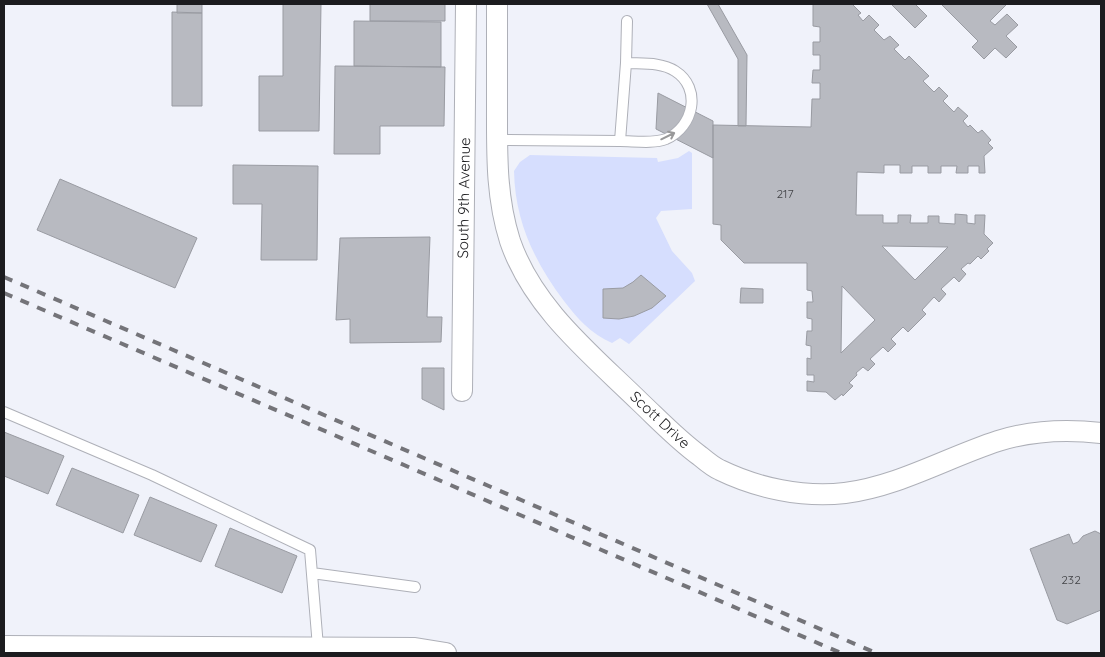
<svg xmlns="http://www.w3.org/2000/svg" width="1105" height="657" font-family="Quicksand,sans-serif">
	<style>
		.green { fill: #d6defe }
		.building { fill: #b8bac1; stroke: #999ba2; fill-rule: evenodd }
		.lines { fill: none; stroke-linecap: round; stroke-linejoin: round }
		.lane-casing { stroke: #aeb0b8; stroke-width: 12 }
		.street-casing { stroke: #aeb0b8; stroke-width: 22 }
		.lane { stroke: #fff; stroke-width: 10 }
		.street { stroke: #fff; stroke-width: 20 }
		.rail { stroke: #747479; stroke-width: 4; stroke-dasharray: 9 9; stroke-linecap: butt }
		.oneway { stroke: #99999a }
		.labels { text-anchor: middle; stroke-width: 4; stroke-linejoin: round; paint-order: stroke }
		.number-label { font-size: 12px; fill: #434448 }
		.street-label { font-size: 15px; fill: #1c1c1f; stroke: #fff }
	</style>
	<rect width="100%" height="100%" fill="#f0f2fa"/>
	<path class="green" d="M689 151 692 153V209L661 211 656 218 672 251 692 273 695 281 629 344 620 338 612 343C591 334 577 318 564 301 534 261 515 221 514 171L520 162 530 155 657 158 658 162 678 158Z"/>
	<path class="building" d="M177 4H202V13H177Z
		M283 4H321L319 131H259V76H283Z
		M370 4H445V21H370Z
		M707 4H718L747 55 746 126H738V59Z
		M813 4H854L853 5 861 13 858 15 863 21 869 15 879 25 874 30 884 40 890 36 899 45 894 49 905 60 909 56 929 76 923 81 934 92 939 87 948 96 943 101 954 112 958 107 968 116 963 121 968 127 970 125 978 133 982 130 991 140 988 143 993 148 984 156 985 173H979V166H968V173H956L957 166H941V173H928V166H912V173H900V165H884V173L857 172 856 215H883V223H898V215H911L910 223H928V216H939V223L955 224V214L967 215V223L975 224V215H985L984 234 993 243 987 249 989 251 981 259 978 256 970 264 968 263 961 269 966 274 959 282 954 277 941 289 946 294 939 302 934 297 922 310 926 314 908 332 903 327 891 339 896 344 888 352 883 347 870 359 875 364 868 371 863 367 856 373 857 375 849 383 853 386 843 396 842 394 835 400 826 392 807 391V381L814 382V375H807V358L811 359V346L806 345 807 331H812V319L807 318V302H813L812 291 807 290V263H744L721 240V225L713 224V125L811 127 812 99H820V83H812L813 70H820V55H813V42H820V27L813 26ZM882 246 948 247 915 280ZM842 286 875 320 841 353Z
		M891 4H915L927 16 915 28Z
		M941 4H1007L990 21 995 25 1007 14 1018 25 1006 36 1017 47 1006 58 995 48 984 59 972 47 978 41Z
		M172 12 202 13V106H172Z
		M354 21 441 22V67L354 66Z
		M335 66 445 67 444 126H380V154H334Z
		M658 93 713 121V158L656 129Z
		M233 165 318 166 317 260H261L262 204H233Z
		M60 179 197 238 175 288 37 230Z
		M430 237 427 317H442L441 342 350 343V319L336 320 340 238Z
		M641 275 666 296 652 308 634 316 619 319 603 318V289L623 288 633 282Z
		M741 288 763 289V303H740Z
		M422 368H444V410L422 399Z
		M4 432 64 456 48 494 4 476Z
		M72 468 139 495 123 533 56 505Z
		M150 497 217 525 201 562 134 535Z
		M230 528 297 556 282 593 215 566Z
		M1095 531 1101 534V610L1067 624 1057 620 1030 549 1069 534 1073 544 1078 542 1083 536Z"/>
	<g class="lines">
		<defs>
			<path id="lane" d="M497 140 620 141 626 63 627 21
				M620 141C634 141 653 144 666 139 694 127 702 88 675 71 661 62 642 64 626 63
				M4 412 152 475 310 550 318 647
				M312 573 415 587"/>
			<path id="street" d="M497 4C497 39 497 74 497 109 497 154 496 197 510 241 533 308 591 354 640 402 660 421 678 440 700 456 706 461 713 467 720 470 757 488 803 498 845 493 899 486 946 458 998 441 1030 431 1067 429 1101 433
				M462 391 466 4
				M4 646 415 648 446 653"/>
		</defs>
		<use href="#lane" class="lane-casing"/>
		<use href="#street" class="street-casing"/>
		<use href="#lane" class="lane"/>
		<use href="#street" class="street"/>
		<path class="rail" d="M4 277 876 653
			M4 293 841 653"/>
	</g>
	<defs><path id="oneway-shaft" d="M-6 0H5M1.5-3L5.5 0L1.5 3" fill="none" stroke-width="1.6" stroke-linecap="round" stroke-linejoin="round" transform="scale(1.25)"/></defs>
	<use class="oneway" href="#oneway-shaft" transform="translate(668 136) rotate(-26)"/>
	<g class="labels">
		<g class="number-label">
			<text x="785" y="198">217</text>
			<text x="1071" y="584">232</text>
		</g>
		<g class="street-label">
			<text transform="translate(464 198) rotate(-89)" y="5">South 9th Avenue</text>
			<text transform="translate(660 420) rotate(43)" y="5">Scott Drive</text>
		</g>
	</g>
	<rect width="1105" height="657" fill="none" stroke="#1c1c1f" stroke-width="10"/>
</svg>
